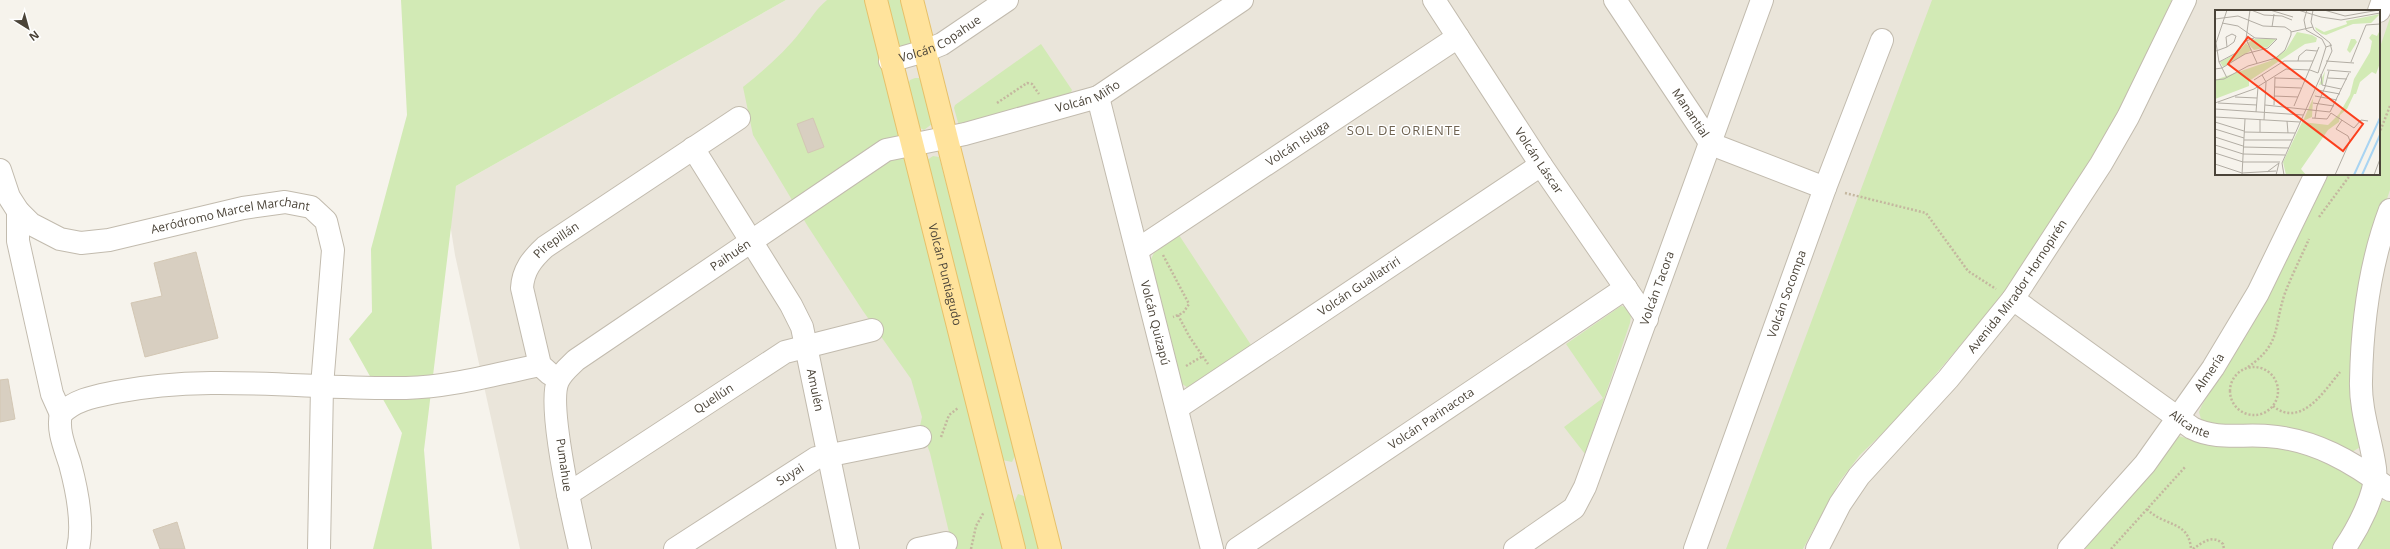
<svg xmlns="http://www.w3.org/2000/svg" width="2390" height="549" font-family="'Open Sans',sans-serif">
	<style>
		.residential { fill: #eae5da; fill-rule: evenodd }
		.green { fill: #d2eab5 }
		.building { fill: #d8cfc1; stroke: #d3c7b4 }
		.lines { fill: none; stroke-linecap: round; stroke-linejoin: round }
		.minor-casing { stroke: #c2bbae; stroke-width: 24 }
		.major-casing { stroke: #e6c16a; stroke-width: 24 }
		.path { stroke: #c4b79f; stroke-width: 2.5; stroke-dasharray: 2 2; stroke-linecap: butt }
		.minor { stroke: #fff; stroke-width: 22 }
		.major { stroke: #ffe39c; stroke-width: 22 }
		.labels { text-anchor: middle; stroke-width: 3; stroke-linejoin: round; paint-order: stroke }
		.street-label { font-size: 12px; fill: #4b4439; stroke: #fff }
		.neighbourhood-label { font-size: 13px; letter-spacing: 1px; fill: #6e6250; stroke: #fff }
		.inset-river { fill: none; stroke: #a9d4f2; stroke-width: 2 }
		.inset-road { fill: none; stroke: #b2ada4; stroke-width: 1 }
		.view { fill: #fc3f1d; fill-opacity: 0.15; stroke: #fc3f1d; stroke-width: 2 }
		.inset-edge { fill: none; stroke: #4b4439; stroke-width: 2 }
	</style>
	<rect width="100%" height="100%" fill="#f6f3ec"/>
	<path class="residential" d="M786 0H1941L1735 549H520L455 255 448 211 456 186Z
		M2172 0H2390V549H1803L1840 481 1860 455 1931 381 2013 283 2166 16ZM2216 11H2379V174H2216Z"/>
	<path class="green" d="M401 0H786L456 186 424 450 432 549H373L402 433 349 339 372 312 371 249 407 115Z
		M827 0H866L1006 549H953L930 453 920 426 922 417 911 379 863 311 807 225 753 135 743 87C764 70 785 52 801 31 810 20 816 9 827 0Z
		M886 0H903L914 45 900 50Z
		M1932 0H2172L2118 117 2013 283 1903 413 1860 455 1840 481 1803 549H1726Z
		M2390 18V190L2377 228 2362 446 2352 452 2234 426 2205 423 2201 419 2199 412 2202 405 2270 294 2329 174H2379V50Z
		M1041 44 1072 90 1069 96 959 126 954 108 955 105Z
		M915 78H919L921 81 932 124 924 130 918 127 908 84 910 80Z
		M933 156 939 157 940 160 1016 454 1012 462 1002 460 927 160Z
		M1179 235 1253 348 1188 388 1181 383 1150 261 1154 253Z
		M1621 306 1626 307 1631 316 1630 323 1585 454 1564 427 1603 398 1566 344Z
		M2178 436 2210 444 2264 446 2318 456 2365 483 2362 495 2334 549H2084L2145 480 2175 439Z
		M1018 494 1027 497 1041 549H1024L1013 505Z
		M2385 500 2390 501V549H2354L2380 502Z"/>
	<path class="building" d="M813 118 824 147 808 153 797 124Z
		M196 252 218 338 145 357 131 303 162 296 154 263Z
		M8 379 15 419 0 422V380Z
		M177 522 185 549H160L153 530Z"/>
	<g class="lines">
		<defs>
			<g id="minor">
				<path id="s1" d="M1434 0 1541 165 1647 319"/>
				<path id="s2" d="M1615 0 1711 144 1825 188"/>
				<path d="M2379 11 2383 0"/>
				<path id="s3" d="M890 61 925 51 942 44 1007 0"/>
				<path id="s4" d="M1098 97 1212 549"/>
				<path id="s5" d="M693 148 791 305 802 327 848 549"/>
				<path id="s6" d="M0 170 9 197 18 211 31 224 60 239 81 243 109 240 243 208 285 202 311 207 326 221 333 250 322 386 319 549"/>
				<path d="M18 211V241L52 394 61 414"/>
				<path id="s7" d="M1137 250 1458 37"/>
				<path id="s8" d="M2013 299 2192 428C2216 440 2241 434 2267 436 2314 439 2353 462 2390 490"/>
				<path id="s9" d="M550 374 540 365 522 288C523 270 532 259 545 247L739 118"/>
				<path id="s10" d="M1177 408 1541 165"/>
				<path id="s11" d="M568 494 785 352 872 330"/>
				<path d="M78 549C84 523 77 490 70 464 65 448 57 430 61 414 75 399 97 396 116 392 213 373 309 390 406 388 451 387 496 374 540 365"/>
				<path id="s12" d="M580 549C573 519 547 405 558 381 562 372 570 366 576 360L886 150 965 134 1098 97 1242 0"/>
				<path id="s13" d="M675 549 816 458 920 437"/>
				<path d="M918 549 946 543"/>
				<path id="s14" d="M1237 549 1626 288"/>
				<path id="s15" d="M1515 549 1574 508 1585 487 1762 0"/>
				<path id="s16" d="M1695 549 1825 188 1882 40"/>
				<path id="s17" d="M1817 549 1840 504 1859 476 1948 379 2013 299 2101 164 2128 117 2185 0"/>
				<path id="s18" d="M2069 549 2145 464 2213 368 2258 293 2316 174"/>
				<path d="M2344 549C2357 530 2378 492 2375 468 2371 439 2360 410 2361 381 2362 325 2370 263 2390 210"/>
			</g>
			<g id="major">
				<path id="s19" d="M876 0 1014 549"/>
				<path d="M912 0 1050 549"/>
			</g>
		</defs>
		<use href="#minor" class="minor-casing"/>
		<use href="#major" class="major-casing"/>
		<path class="path" d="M997 103 1027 83 1032 84 1039 94
			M2379 134 2390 106
			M1845 193 1926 213 1968 271 1996 289
			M2319 217 2351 174
			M1163 255 1189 304 1183 313 1173 317
			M1178 315 1189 336 1208 364
			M1186 366 1203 356
			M2230 391a24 24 0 1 1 48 0a24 24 0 1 1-48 0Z
			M2248 367C2282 343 2273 328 2285 293 2292 275 2301 257 2309 239
			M2273 406C2301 429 2325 390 2340 372
			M941 437 949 415 958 408
			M2147 509C2164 527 2189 520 2191 549
			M971 549 976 526 984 512
			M2111 549 2186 466
			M2193 549C2203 542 2213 534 2223 544L2224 549"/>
		<use href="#minor" class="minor"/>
		<use href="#major" class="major"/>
	</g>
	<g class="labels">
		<g class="street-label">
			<text dy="4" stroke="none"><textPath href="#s3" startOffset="55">Volcán Copahue</textPath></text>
			<text dy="4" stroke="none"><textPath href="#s12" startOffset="782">Volcán Miño</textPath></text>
			<text dy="4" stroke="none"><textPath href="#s2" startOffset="136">Manantial</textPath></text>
			<text dy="4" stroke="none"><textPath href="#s7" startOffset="193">Volcán Isluga</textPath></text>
			<text dy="4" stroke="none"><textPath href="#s1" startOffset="192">Volcán Láscar</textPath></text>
			<text dy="4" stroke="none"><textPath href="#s6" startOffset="270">Aeródromo Marcel Marchant</textPath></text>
			<text dy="4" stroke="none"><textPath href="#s9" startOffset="154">Pirepillán</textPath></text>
			<text dy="4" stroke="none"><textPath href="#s12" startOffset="385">Paihuén</textPath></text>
			<text dy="4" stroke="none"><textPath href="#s19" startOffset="283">Volcán Puntiagudo</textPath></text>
			<text dy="4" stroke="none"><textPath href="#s17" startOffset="332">Avenida Mirador Hornopirén</textPath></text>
			<text dy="4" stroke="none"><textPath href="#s10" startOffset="219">Volcán Guallatriri</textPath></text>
			<text dy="4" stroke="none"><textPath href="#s15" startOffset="307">Volcán Tacora</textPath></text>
			<text dy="4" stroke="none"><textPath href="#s16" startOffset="271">Volcán Socompa</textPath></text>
			<text dy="4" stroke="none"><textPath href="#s4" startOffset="233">Volcán Quizapú</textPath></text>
			<text dy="4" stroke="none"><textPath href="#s18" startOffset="226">Almería</textPath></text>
			<text dy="4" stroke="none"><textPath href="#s5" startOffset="274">Amulén</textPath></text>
			<text dy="4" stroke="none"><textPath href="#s11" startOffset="174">Quellún</textPath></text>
			<text dy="4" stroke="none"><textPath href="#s14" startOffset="234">Volcán Parinacota</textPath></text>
			<text dy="4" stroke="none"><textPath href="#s8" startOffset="217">Alicante</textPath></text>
			<text transform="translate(564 465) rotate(82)" y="4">Pumahue</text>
			<text dy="4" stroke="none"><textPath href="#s13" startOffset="137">Suyai</textPath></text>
		</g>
		<g class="neighbourhood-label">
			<text x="1404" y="135">SOL DE ORIENTE</text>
		</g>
	</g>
	<g transform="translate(2215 10)">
		<rect width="165" height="165" fill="#f6f3ec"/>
		<path d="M165 4 156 13 138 14 111 25 107 24 101 20 100 17 109 22 132 14 131 11ZM82 22 97 25 102 28 101 32 90 34 34 71V76L0 89V70L55 51 71 40ZM164 22 165 53 161 64 157 62 145 72 141 84H139L132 99 125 105 124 112 113 120 86 159 91 165H71L68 152 87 112 113 115 124 104 135 85 139 69 155 42 157 31 154 28 157 24 162 26ZM39 29H61L53 37 39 40 32 33ZM136 29H140L142 32 135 43 132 40ZM31 33 37 40 8 57 5 52 22 43ZM110 61 108 74 104 75 98 89 97 107 88 111Z" fill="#d2eab5"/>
		<path class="inset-river" d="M139 165 165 108M147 165 165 125"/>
		<path class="inset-road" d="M12 0 1 33 4 52 12 68M35 0 31 29 42 53M36 0 49 5 67 6 77 10M55 0 78 7M83 0 106 7 126 10 165 3M92 0 89 10 91 20 107 29 111 37 117 35M109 0 130 6 164 0M0 9 23 6 48 16 70 17 76 21V25L70 40 61 48 33 56 9 69 0 70M7 13 23 16 40 28 62 29M57 17 59 4M76 22 98 17M1 41 12 37 19 32 21 26 17 24 11 27 12 37M83 51 84 46 91 40 102 41M111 51 139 53M4 52 21 43 31 31 39 28M136 52 151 15 165 14M0 59 7 58 30 44 53 38 62 29M112 60 136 62M106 64 107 75 126 79M47 65 51 72 49 110M60 68 90 69M113 68 132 69M39 70 69 51H98M60 77 86 78M103 80 125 84M59 86 83 87M100 86 122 90M20 87 42 88M0 93 39 79 71 59 95 60 103 63 111 37M3 93 42 95M98 93 119 96M50 95 115 102M59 95 60 67M79 96 104 37M0 99 88 105M41 102 43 77M115 102 134 63M116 103 139 118 146 110 153 111M0 107 85 112M97 108 112 109 116 103M100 108 102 96 110 77 114 61M45 109V122M72 111 73 123M0 112 29 121M0 119 29 128M29 122 80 123M0 127 28 136M29 130H77M0 135 28 144 70 145M28 137 74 138M0 143 28 152H65M0 154 27 163 61 161M52 162 64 153M27 165 30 109M61 165 64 153M69 165 67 153 117 41 115 33 99 20 96 12 98 0M120 165 135 131 133 126 121 119 127 110M159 165 165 149"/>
		<path class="view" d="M33 27 148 114 128 141 13 54Z"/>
		<rect width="165" height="165" class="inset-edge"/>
	</g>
	<g transform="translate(28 28) rotate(143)" stroke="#ffffff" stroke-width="3" paint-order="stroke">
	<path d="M0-3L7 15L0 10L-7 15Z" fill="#4b4439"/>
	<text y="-6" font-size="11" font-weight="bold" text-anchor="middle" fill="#4b4439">N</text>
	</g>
</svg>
